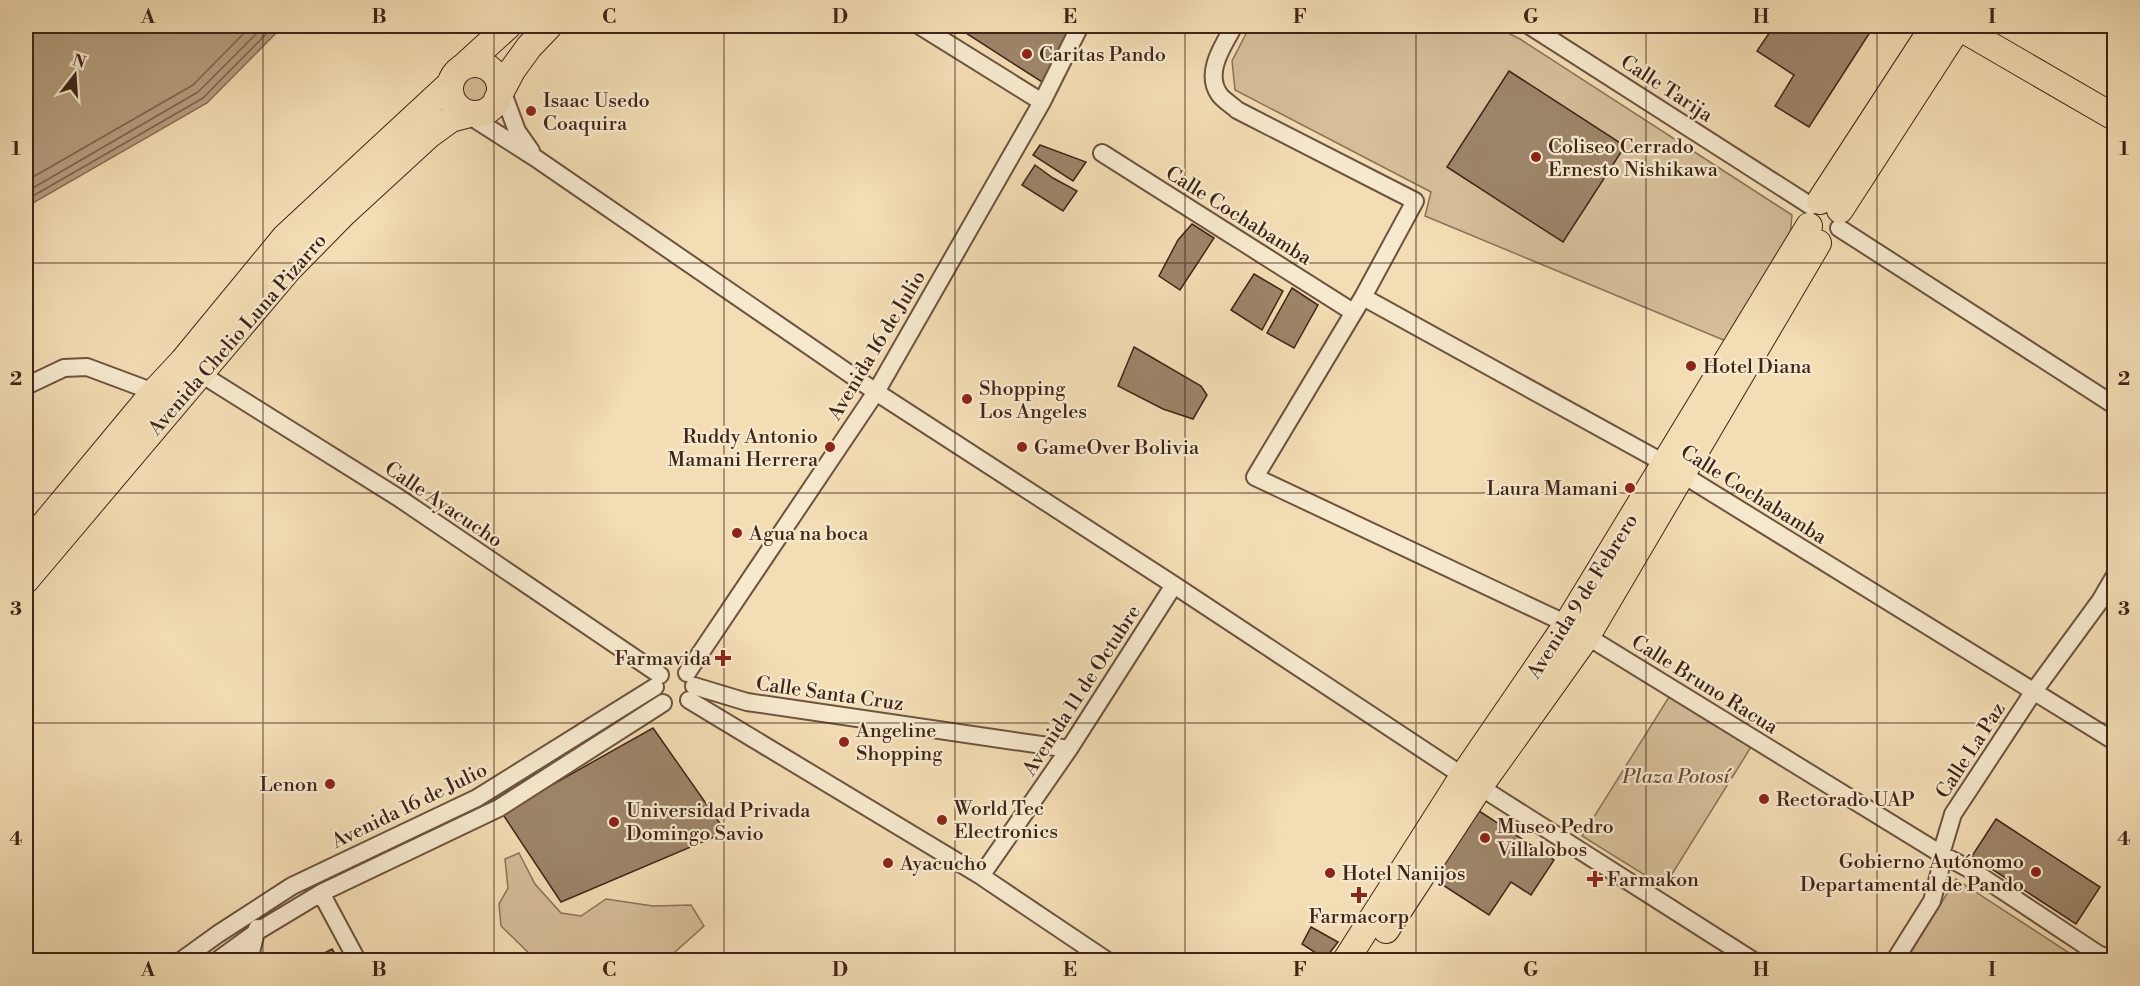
<svg xmlns="http://www.w3.org/2000/svg" width="2140" height="986" font-family="'Libre Bodoni',serif">
	<style>
		.green { fill: #d5be99; stroke: #8a7258; stroke-width: 1.5 }
		.water { fill: #b69e7f; stroke: #876e56; stroke-width: 1.5 }
		.lines { fill: none; stroke-linecap: round; stroke-linejoin: round }
		.shore { stroke: #7b624c; stroke-width: 1.5 }
		.building { fill: #9d8569; stroke: #402518; stroke-width: 1.5 }
		.street-casing { stroke: #6d533f; stroke-width: 20 }
		.primary-casing { stroke: #402518; stroke-width: 28 }
		.street { stroke: #f7e9ce; stroke-width: 16 }
		.primary { stroke: #f3ddb4; stroke-width: 26 }
		.grid { fill: none; stroke: #402518; stroke-width: 1.5; stroke-opacity: 0.55 }
		.poi-dot { fill: #8f2418; stroke: #f7e9ce; stroke-width: 2 }
		.labels { text-anchor: middle; stroke-width: 4.5; stroke-linejoin: round; paint-order: stroke }
		.poi-label { font-size: 20px; fill: #402518; stroke: #f7e9ce; text-anchor: start }
		.street-label { font-size: 20px; fill: #402518; stroke: #f7e9ce }
		.park-label { font-size: 20px; font-style: italic; fill: #654b38; stroke: #f7e9ce }
		.neatline { fill: none; stroke: #402518; stroke-width: 2 }
		.grid-label { font-size: 20px; text-anchor: middle; font-weight: bold; fill: #402518 }
	</style>
	<rect width="100%" height="100%" fill="#f3ddb4"/>
	<filter id="stains"><feTurbulence type="fractalNoise" baseFrequency=".00333" numOctaves="4"/><feColorMatrix values="0 0 0 0 .2 0 0 0 0 .09 0 0 0 0 .02 0 0 0 .5 -.17"/></filter>
	<radialGradient id="worn" r=".72"><stop offset=".6" stop-color="#630" stop-opacity="0"/><stop offset="1" stop-color="#630" stop-opacity=".3"/></radialGradient>
	<path class="green" d="M1250 26H1494L1520 39 1792 215 1790 237 1726 341 1425 216 1431 192 1235 90 1232 61Z
		M459 89a16 16 0 1 1 32 0a16 16 0 1 1-32 0Z
		M1669 697 1751 747 1664 887 1582 836Z
		M519 853 535 884 561 913 581 916 606 899 653 906 691 905 704 926 666 960H536L501 926 499 904 508 888 505 859Z
		M1956 879 1965 885 2080 960H1906Z"/>
	<path class="water" d="M46 26H283L207 103 26 207V37Z"/>
	<g class="lines">
		<path class="shore" d="M26 181 193 85 251 26
			M26 192 198 92 264 26
			M26 200 203 98 274 26"/>
	</g>
	<path class="building" d="M955 26H1070L1042 82Z
		M1774 26H1874L1809 127 1775 106 1794 75 1757 51Z
		M1509 71 1625 146 1563 242 1447 167Z
		M1040 145 1086 162 1073 181 1033 155Z
		M1035 165 1053 178 1077 191 1063 211 1022 185Z
		M1192 224 1214 238 1180 290 1159 276 1178 240Z
		M1254 274 1283 291 1262 330 1231 310Z
		M1292 288 1318 305 1294 348 1267 333Z
		M1134 347 1201 386 1207 395 1193 419 1163 409 1118 386Z
		M653 728 726 832 561 902 502 813Z
		M1476 809 1554 860 1531 895 1511 882 1489 915 1432 878Z
		M1996 819 2100 887 2076 924 1972 856Z
		M1311 927 1338 942 1325 959 1302 944Z
		M332 949 339 960H311L313 959Z"/>
	<g class="lines">
		<defs>
			<path id="street" d="M920 26 1042 102
				M1234 26C1224 44 1204 72 1219 94 1223 100 1232 105 1237 110L1415 201 1363 297 1255 477 1567 624 1941 854 1973 871 2098 954 2114 960
				M1530 26 1811 206
				M500 85 517 131 531 151
				M462 111 534 157 876 392 1174 585 1463 776 1752 960
				M1102 153 1353 312
				M1839 228 2114 405
				M1363 297 1664 463 2114 741
				M201 374 399 498 660 675
				M26 386 64 368 87 367 154 392
				M687 673 876 392 1042 102 1080 26
				M694 686 747 702 1069 749
				M689 700 981 876 1106 960
				M981 876 1069 749 1174 585
				M321 893 357 960
				M182 960 218 934 292 886 477 798 655 687
				M218 960 258 931 321 893 499 808 663 703
				M249 960 257 928
				M1895 960 1932 901 1940 870 1941 854 1953 814 2034 691 2100 601 2114 577"/>
			<path id="primary" d="M1957 26 2114 117
				M450 89a25 25 0 1 1 50 0a25 25 0 1 1-50 0Z
				M463 67 508 26
				M497 99 513 69 529 47 549 26
				M1820 201 1934 26
				M1840 210 1959 26
				M26 546 154 392 183 361 285 237 450 84
				M26 580 288 270 343 214 429 135 451 119 470 114
				M1386 930 1480 786 1587 636 1818 243
				M1346 960 1463 776 1567 624 1809 226"/>
		</defs>
		<use href="#street" class="street-casing"/>
		<use href="#primary" class="primary-casing"/>
		<use href="#street" class="street"/>
		<use href="#primary" class="primary"/>
	</g>
	<path class="grid" d="M263 26V960M494 26V960M724 26V960M955 26V960M1185 26V960M1416 26V960M1646 26V960M1877 26V960M26 263H2114M26 493H2114M26 723H2114"/>
	<g class="poi-dot">
		<circle cx="1027" cy="54" r="6"/>
		<circle cx="531" cy="111" r="6"/>
		<circle cx="1536" cy="157" r="6"/>
		<circle cx="1691" cy="366" r="6"/>
		<circle cx="967" cy="399" r="6"/>
		<circle cx="830" cy="447" r="6"/>
		<circle cx="1022" cy="447" r="6"/>
		<circle cx="1630" cy="488" r="6"/>
		<circle cx="737" cy="533" r="6"/>
		<path d="M720 649h6v6h6v6h-6v6h-6v-6h-6v-6h6z"/>
		<circle cx="844" cy="742" r="6"/>
		<circle cx="330" cy="784" r="6"/>
		<circle cx="1764" cy="799" r="6"/>
		<circle cx="942" cy="820" r="6"/>
		<circle cx="614" cy="822" r="6"/>
		<circle cx="1485" cy="838" r="6"/>
		<circle cx="888" cy="863" r="6"/>
		<circle cx="2036" cy="872" r="6"/>
		<circle cx="1330" cy="873" r="6"/>
		<path d="M1592 870h6v6h6v6h-6v6h-6v-6h-6v-6h6z"/>
		<path d="M1356 886h6v6h6v6h-6v6h-6v-6h-6v-6h6z"/>
	</g>
	<g class="labels">
		<g class="poi-label">
			<text x="1039" y="61">Caritas Pando</text>
			<text x="543" y="107">Isaac Usedo<tspan x="543" dy="23">Coaquira</tspan></text>
			<text x="1548" y="153">Coliseo Cerrado<tspan x="1548" dy="23">Ernesto Nishikawa</tspan></text>
			<text x="1703" y="373">Hotel Diana</text>
			<text x="979" y="395">Shopping<tspan x="979" dy="23">Los Angeles</tspan></text>
			<text x="818" y="443" text-anchor="end">Ruddy Antonio<tspan x="818" dy="23">Mamani Herrera</tspan></text>
			<text x="1034" y="454">GameOver Bolivia</text>
			<text x="1618" y="495" text-anchor="end">Laura Mamani</text>
			<text x="749" y="540">Agua na boca</text>
			<text x="711" y="665" text-anchor="end">Farmavida</text>
			<text x="856" y="737">Angeline<tspan x="856" dy="23">Shopping</tspan></text>
			<text x="318" y="791" text-anchor="end">Lenon</text>
			<text x="1776" y="806">Rectorado UAP</text>
			<text x="954" y="815">World Tec<tspan x="954" dy="23">Electronics</tspan></text>
			<text x="626" y="817">Universidad Privada<tspan x="626" dy="23">Domingo Savio</tspan></text>
			<text x="1497" y="833">Museo Pedro<tspan x="1497" dy="23">Villalobos</tspan></text>
			<text x="2024" y="868" text-anchor="end">Gobierno Autónomo<tspan x="2024" dy="23">Departamental de Pando</tspan></text>
			<text x="900" y="870">Ayacucho</text>
			<text x="1342" y="880">Hotel Nanijos</text>
			<text x="1607" y="886">Farmakon</text>
			<text x="1359" y="923" text-anchor="middle">Farmacorp</text>
		</g>
		<g class="street-label">
			<text transform="translate(1667 88) rotate(33)" y="7">Calle Tarija</text>
			<text transform="translate(1239 215) rotate(32)" y="7">Calle Cochabamba</text>
			<text transform="translate(237 334) rotate(-49)" y="7">Avenida Chelio Luna Pizarro</text>
			<text transform="translate(876 345) rotate(-59)" y="7">Avenida 16 de Julio</text>
			<text transform="translate(1754 494) rotate(32)" y="7">Calle Cochabamba</text>
			<text transform="translate(444 504) rotate(34)" y="7">Calle Ayacucho</text>
			<text transform="translate(1582 596) rotate(-58)" y="7">Avenida 9 de Febrero</text>
			<text transform="translate(1705 684) rotate(32)" y="7">Calle Bruno Racua</text>
			<text transform="translate(1081 690) rotate(-57)" y="7">Avenida 11 de Octubre</text>
			<text transform="translate(830 693) rotate(8)" y="7">Calle Santa Cruz</text>
			<text transform="translate(1970 750) rotate(-57)" y="7">Calle La Paz</text>
			<text transform="translate(409 805) rotate(-26)" y="7">Avenida 16 de Julio</text>
		</g>
		<g class="park-label">
			<text x="1676" y="783">Plaza Potosí</text>
		</g>
	</g>
	<rect width="2140" height="986" fill="none" stroke="#f3ddb4" stroke-width="66"/>
	<g transform="translate(75 75) rotate(17)" stroke="#f7e9ce" stroke-width="4.5" paint-order="stroke">
	<path d="M0-4.5L10 22L0 15L-10 22Z" fill="#402518"/>
	<text y="-9" font-size="16" font-weight="bold" text-anchor="middle" fill="#402518">N</text>
	</g>
	<rect x="33" y="33" width="2074" height="920" class="neatline"/>
	<g class="grid-label">
		<text x="148" y="23">A</text>
		<text x="379" y="23">B</text>
		<text x="609" y="23">C</text>
		<text x="840" y="23">D</text>
		<text x="1070" y="23">E</text>
		<text x="1300" y="23">F</text>
		<text x="1531" y="23">G</text>
		<text x="1761" y="23">H</text>
		<text x="1992" y="23">I</text>
		<text x="16" y="155">1</text>
		<text x="2124" y="155">1</text>
		<text x="16" y="385">2</text>
		<text x="2124" y="385">2</text>
		<text x="16" y="615">3</text>
		<text x="2124" y="615">3</text>
		<text x="16" y="845">4</text>
		<text x="2124" y="845">4</text>
		<text x="148" y="976">A</text>
		<text x="379" y="976">B</text>
		<text x="609" y="976">C</text>
		<text x="840" y="976">D</text>
		<text x="1070" y="976">E</text>
		<text x="1300" y="976">F</text>
		<text x="1531" y="976">G</text>
		<text x="1761" y="976">H</text>
		<text x="1992" y="976">I</text>
	</g>
	<rect width="100%" height="100%" filter="url(#stains)"/>
	<rect width="100%" height="100%" fill="url(#worn)"/>
</svg>
